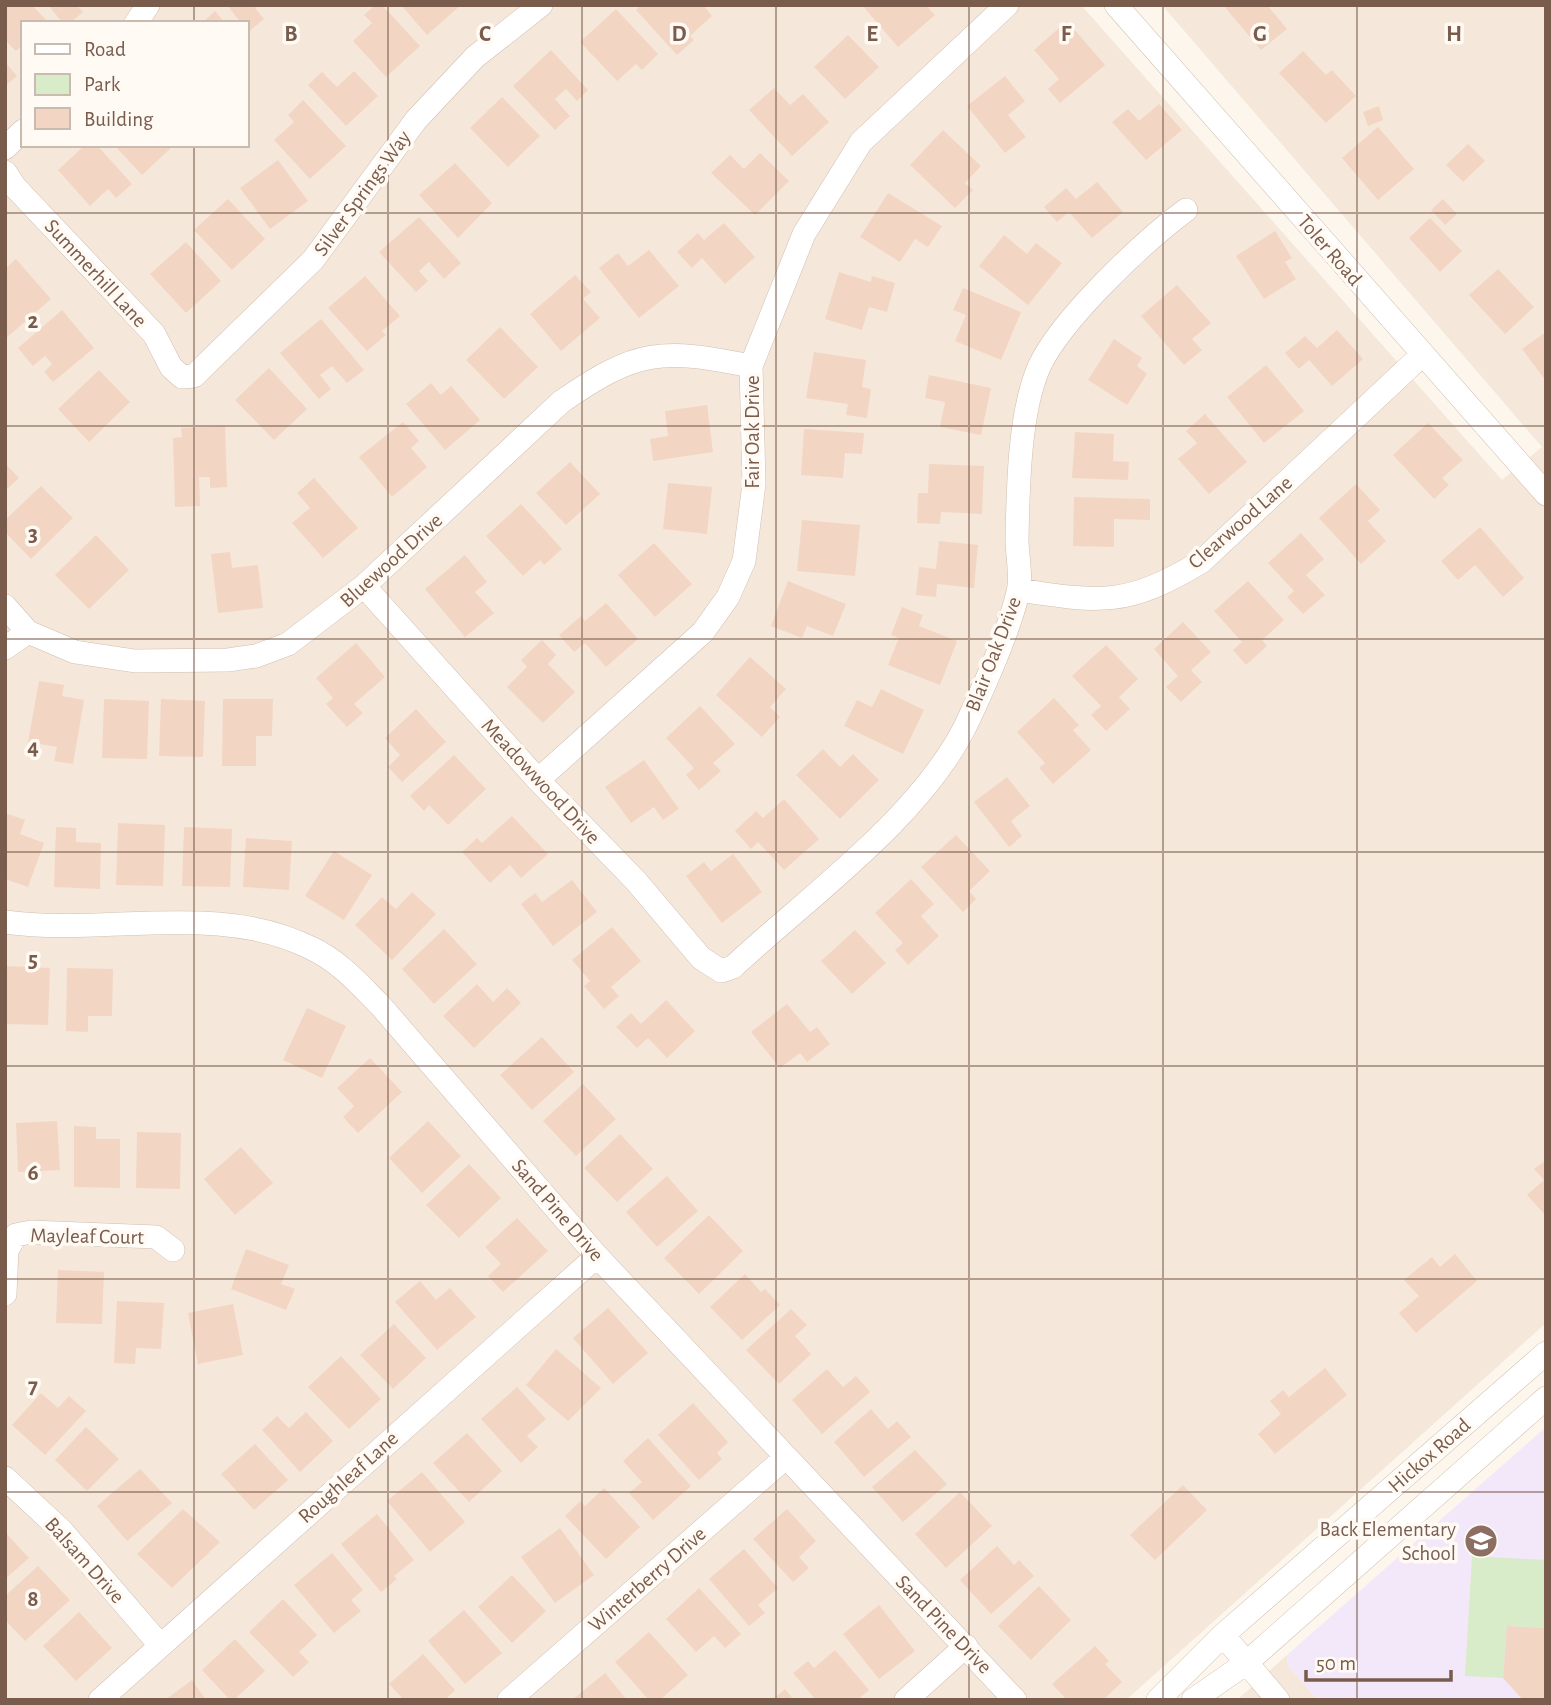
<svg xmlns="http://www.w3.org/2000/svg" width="1551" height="1705" font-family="'Alegreya Sans',sans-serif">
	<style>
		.residential { fill: #f5e8da; fill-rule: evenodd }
		.education { fill: #f3e8fa }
		.green { fill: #d8ecc9 }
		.building { fill: #f3d5c3 }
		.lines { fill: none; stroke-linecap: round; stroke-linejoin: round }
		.minor-casing { stroke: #d1beb0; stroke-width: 24 }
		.minor { stroke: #fff; stroke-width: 23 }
		.grid { fill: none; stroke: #7a5c4d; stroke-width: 2; stroke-opacity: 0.55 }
		.labels { text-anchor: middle; stroke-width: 7; stroke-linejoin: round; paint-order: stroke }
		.street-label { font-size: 21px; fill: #7a5c4d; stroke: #fffaf3 }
		.education-label { font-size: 21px; fill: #785e54; stroke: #fffaf3; text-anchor: end }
		.grid-label { font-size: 23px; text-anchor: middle; font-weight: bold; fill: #7a5c4d; stroke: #fffaf3; stroke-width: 7; stroke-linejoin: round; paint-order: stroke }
	</style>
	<rect width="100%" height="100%" fill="#fdf6ec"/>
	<path class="residential" d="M5 5H1081L1502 480 1542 447 1162 5H1546V1323L1126 1700H5ZM23 23H247V145H23Z
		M1287 1655 1288 1666 1318 1700H1237Z"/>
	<path class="education" d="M1546 1427V1700H1318L1288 1666 1287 1655Z"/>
	<path class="green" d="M1472 1556 1546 1560V1628L1507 1626 1503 1678 1465 1676Z"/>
	<path class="building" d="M5 5H32L49 23H23V45L16 51 5 40Z
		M48 5H77L83 12 70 23H63Z
		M227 5H258L255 8 264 19 248 32 247 23H241Z
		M375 5H382L420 46 386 77 353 41 372 23 364 15Z
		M401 5H461L427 35Z
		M641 5H703L712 16 690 36 694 40 677 55 636 10Z
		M862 5H926L935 15 898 47Z
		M1223 5H1267L1287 29 1261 50Z
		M616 9 658 54 642 70 636 64 617 81 580 42Z
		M215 11 225 23H202Z
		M1067 21 1105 65 1060 103 1048 89 1059 79 1034 50Z
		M848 35 879 67 845 99 814 67Z
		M551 50 588 90 577 101 566 89 555 99 570 116 555 130 513 86Z
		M1303 51 1326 75 1332 70 1356 96 1326 123 1279 73Z
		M5 62 17 76 5 86Z
		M354 71 378 96 346 126 308 85 322 72 337 87Z
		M1005 76 1025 101 1008 115 1026 137 1005 153 967 106Z
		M774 88 790 105 803 94 829 122 792 156 749 110Z
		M502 97 540 136 508 167 470 128Z
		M303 100 346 146 310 179 274 140 294 122 288 115Z
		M1159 104 1182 130 1146 160 1112 122 1128 109 1139 121Z
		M1379 106 1383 120 1368 126 1363 112Z
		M1378 127 1414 169 1378 200 1342 158Z
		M943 130 981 166 965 183 973 190 955 208 910 165Z
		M1468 144 1485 161 1463 182 1446 165Z
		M85 145H97L132 184 116 198 108 189 90 206 58 170Z
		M114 145H174L142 175Z
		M760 153 789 181 755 215 711 173 730 155 744 169Z
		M278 160 308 201 270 229 240 188Z
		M455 163 492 203 458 238 419 195Z
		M1097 182 1123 212 1092 238 1069 212 1057 222 1044 207 1066 188 1076 199Z
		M888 193 942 226 928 247 915 239 900 262 860 237Z
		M228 199 265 239 232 270 194 230Z
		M1443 199 1457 214 1445 225 1431 210Z
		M419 217 461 263 444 279 429 262 419 271 428 281 416 292 379 252Z
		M1430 218 1462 251 1440 272 1409 238Z
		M724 223 755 257 725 284 702 258 692 268 677 252 698 233 704 240Z
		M1275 231 1292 258 1285 262 1296 279 1264 299 1236 256Z
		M1004 235 1027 254 1036 243 1062 263 1028 305 979 266Z
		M186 242 221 281 186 313 150 274Z
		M649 250 679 286 639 318 599 268 618 253 628 266Z
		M16 259 51 299 5 339V269Z
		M1498 269 1534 307 1505 334 1469 295Z
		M839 272 871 282 872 276 895 283 887 312 869 307 862 330 825 319Z
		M575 275 591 292 583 299 600 318 561 351 530 314Z
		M365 276 400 316 382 331 386 335 367 351 328 308Z
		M1177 285 1211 323 1192 339 1202 350 1184 365 1141 316Z
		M963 288 1021 312 1001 360 955 341 966 315 953 310Z
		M62 310 94 348 53 382 44 372 52 364 45 356 33 366 18 348Z
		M321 319 364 370 347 383 332 366 320 375 331 389 319 399 280 353Z
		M500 327 538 367 504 399 466 360Z
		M1337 330 1363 359 1332 386 1309 360 1299 369 1285 353 1305 336 1317 348Z
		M1546 332V381L1522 349Z
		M1114 339 1142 358 1137 366 1147 374 1127 405 1088 380Z
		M814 352 866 360 862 387 871 389 867 418 846 415 848 404 806 398Z
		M1266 365 1304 411 1264 443 1227 397Z
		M269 368 307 409 274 440 235 400Z
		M99 370 130 402 89 442 58 409Z
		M929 375 991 388 981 435 940 427 945 402 925 398Z
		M431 383 441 395 451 386 480 420 445 450 406 404Z
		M707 405 713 452 653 461 650 439 668 436 665 411Z
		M1205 414 1247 462 1209 494 1178 459 1197 443 1186 431Z
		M403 422 419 441 411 448 427 467 392 497 359 457Z
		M1428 423 1463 460 1442 478 1449 485 1434 499 1393 455Z
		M225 426 227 487 210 488V477H199L200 506 175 507 173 438 182 437 181 428Z
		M804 429 864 433 862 454 845 453 843 478 801 475Z
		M1075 432 1114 434 1113 461 1129 462 1128 480 1072 478Z
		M570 462 600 494 566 525 536 493Z
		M5 463 19 478 5 491Z
		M929 464 984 466 982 514 941 512 940 524 917 523 918 493H928Z
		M314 478 358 528 323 558 292 523 310 508 297 493Z
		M668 483 712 487 707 534 663 529Z
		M1356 484 1380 510 1368 521 1386 541 1361 564 1319 518Z
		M41 486 73 518 31 559 5 532V520Z
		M1074 497 1150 499V520L1114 519V547L1073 546Z
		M521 504 562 549 544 565 540 560 523 576 486 536Z
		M802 520 860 525 855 576 797 571Z
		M1480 527 1524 578 1503 597 1475 565 1458 580 1441 561Z
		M1301 533 1324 559 1306 575 1325 595 1303 614 1287 597 1294 591 1268 563Z
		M96 535 129 570 89 609 55 575Z
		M939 541 978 545 974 588 937 584 936 597 916 595 919 567 936 569Z
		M654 543 692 584 655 617 618 575Z
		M230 552 232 568 258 565 263 608 218 613 211 554Z
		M465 555 487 582 475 592 494 613 465 637 425 589Z
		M788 581 846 604 833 636 807 626 802 638 771 626Z
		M1248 581 1284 620 1262 640 1267 646 1246 665 1233 650 1242 642 1214 611Z
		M606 603 638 639 606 667 585 643 574 652 559 635 581 616 585 621Z
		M902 607 923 615 919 626 957 641 940 685 888 665 899 638 891 635Z
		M1183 622 1211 652 1191 670 1202 682 1181 702 1166 687 1178 676 1154 649Z
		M542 640 556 655 548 664 575 692 543 723 507 687 527 667 521 660Z
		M356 643 385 677 354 704 363 713 347 727 326 704 333 698 316 678Z
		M1106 645 1138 679 1119 697 1130 709 1106 731 1091 715 1101 706 1072 676Z
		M750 657 786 689 770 707 780 717 762 737 716 695Z
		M39 681 64 685 62 696 84 700 73 764 54 761 57 747 28 742Z
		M881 689 924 710 903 754 844 726 857 700 872 707Z
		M1054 698 1079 725 1073 730 1091 750 1053 784 1039 768 1045 763 1017 732Z
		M104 699 149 701 147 759 102 758Z
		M161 699 205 701 203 757 159 756Z
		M223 699H273L272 736H256V766H222Z
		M700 706 735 744 713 763 721 771 699 790 686 775 694 768 666 738Z
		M416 709 446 742 402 782 388 767 400 755 385 738Z
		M823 749 840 767 853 754 879 780 840 819 796 775Z
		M454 755 486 789 448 825 429 805 424 811 410 796Z
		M644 760 679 809 663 820 654 807 631 823 605 787Z
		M1007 777 1030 806 1011 821 1022 836 1009 847 974 802Z
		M784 799 819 839 784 870 758 842 751 849 735 831 756 811 763 818Z
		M5 813 25 820 20 834 44 843 28 887 5 879Z
		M512 816 548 854 521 878 510 865 490 883 462 852 477 838 482 843Z
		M118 823 165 825 163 886 116 885Z
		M56 827 76 828V842L101 843 100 889 54 887Z
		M184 827 232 829 230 887 182 886Z
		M956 835 990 871 969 891 976 899 963 912 921 867Z
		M246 838 292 841 289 890 243 887Z
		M334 851 372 875 344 920 305 896Z
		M733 854 762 892 722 923 686 876 704 862 711 871Z
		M911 879 934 904 921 916 939 936 908 965 895 950 903 943 875 913Z
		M572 880 597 912 553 946 521 904 535 893 542 902Z
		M412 892 436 914 392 960 355 925 382 897 396 909Z
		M612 927 641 961 611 987 619 996 604 1009 584 986 590 981 572 960Z
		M444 929 477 964 434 1004 402 969Z
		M855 930 886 963 852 994 821 961Z
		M5 966 50 968 48 1025 5 1024Z
		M67 968 113 969 112 1016H88V1032L66 1031Z
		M477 984 493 1002 507 988 521 1003 474 1048 443 1016Z
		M666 1000 695 1031 667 1058 648 1038 637 1048 616 1027 631 1013 641 1024Z
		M787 1004 810 1032 817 1027 830 1044 807 1062 800 1053 780 1068 751 1032Z
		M307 1008 346 1026 322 1078 283 1060Z
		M542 1037 574 1072 532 1110 500 1075Z
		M370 1058 402 1092 358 1133 343 1117 354 1106 337 1088Z
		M583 1084 616 1119 576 1156 543 1121Z
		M57 1121 60 1170 18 1172 16 1123Z
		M428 1121 461 1156 422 1193 389 1158Z
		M74 1126 96 1127V1139H120V1188L74 1187Z
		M137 1132 181 1133 180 1189 136 1188Z
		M620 1134 653 1169 617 1202 584 1168Z
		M241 1147 273 1183 235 1215 204 1179Z
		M1546 1160V1216L1527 1195 1544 1180 1534 1169Z
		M469 1164 501 1198 459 1238 426 1205Z
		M667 1176 698 1211 657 1247 626 1212Z
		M709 1215 743 1251 699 1294 664 1258Z
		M517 1218 548 1251 503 1292 488 1276 501 1264 485 1247Z
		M246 1249 289 1265 281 1284 295 1289 286 1310 231 1289Z
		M1455 1254 1477 1281 1416 1333 1399 1313 1419 1296 1404 1280 1432 1257 1440 1267Z
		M58 1270 104 1272 102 1324 56 1323Z
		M745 1274 761 1292 765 1289 780 1305 742 1340 710 1307Z
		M420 1281 436 1300 450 1288 476 1317 437 1350 395 1302Z
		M117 1301 164 1303 161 1349 136 1348 135 1364 114 1363Z
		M233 1304 243 1355 198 1364 188 1313Z
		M608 1308 648 1353 613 1384 573 1338Z
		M791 1309 807 1325 795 1336 811 1354 779 1384 746 1350Z
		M394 1324 426 1358 393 1389 360 1355Z
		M556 1349 601 1388 568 1421 526 1385Z
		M341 1356 381 1399 349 1429 308 1387Z
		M1325 1368 1347 1395 1275 1454 1258 1434 1281 1414 1270 1401 1283 1390 1289 1397Z
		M827 1369 843 1387 856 1376 870 1392 822 1434 792 1400Z
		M517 1387 546 1419 527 1436 538 1447 521 1463 481 1419Z
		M41 1393 58 1408 69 1396 86 1411 45 1455 12 1425Z
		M693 1403 728 1442 717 1453 722 1459 699 1480 658 1435Z
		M871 1409 888 1429 897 1421 911 1437 864 1477 834 1442Z
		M306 1412 333 1441 300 1472 262 1430 277 1416 289 1428Z
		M86 1427 119 1459 87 1491 55 1460Z
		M467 1433 502 1471 469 1502 433 1463Z
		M648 1438 691 1486 653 1520 629 1493 642 1482 623 1461Z
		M255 1444 288 1480 254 1510 221 1474Z
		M915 1450 947 1484 903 1522 872 1487Z
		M140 1469 172 1503 127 1541 97 1506Z
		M422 1472 465 1522 430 1552 387 1501Z
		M1183 1485 1207 1510 1155 1560 1130 1535Z
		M604 1488 640 1527 606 1559 565 1516 580 1501 585 1506Z
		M960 1492 992 1526 946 1568 915 1534Z
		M183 1509 220 1542 172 1588 137 1554Z
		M787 1509 816 1541 799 1557 809 1568 793 1582 753 1539Z
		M377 1514 414 1560 394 1576 397 1579 381 1592 341 1544Z
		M560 1528 594 1575 555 1603 521 1557Z
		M5 1532 29 1558 5 1579Z
		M997 1546 1014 1565 1019 1560 1034 1576 991 1614 960 1580Z
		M744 1549 778 1588 758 1605 765 1613 749 1626 709 1579Z
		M332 1553 363 1590 351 1600 361 1611 334 1633 294 1585Z
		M38 1566 70 1600 25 1641 5 1620V1596Z
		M512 1575 546 1611 512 1643 478 1607Z
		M1039 1586 1071 1620 1031 1660 998 1626Z
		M699 1588 741 1634 725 1648 714 1636 696 1652 666 1619Z
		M283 1599 317 1635 299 1652 309 1662 293 1677 249 1632Z
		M879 1605 915 1651 879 1679 843 1634Z
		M464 1610 502 1653 465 1684 428 1641Z
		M79 1612 112 1648 76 1681 43 1646Z
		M1507 1626 1546 1628V1700H1523L1503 1678Z
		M649 1632 688 1675 660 1700H649L615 1662Z
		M235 1639 265 1671 234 1700H230L202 1670Z
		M1095 1646 1109 1661 1105 1664 1122 1682 1103 1700H1067L1052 1684Z
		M835 1650 869 1690 857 1700H816L793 1673 808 1661 814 1668Z
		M423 1654 455 1690 445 1700H404L389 1684Z
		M605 1673 627 1700H572Z
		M192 1680 206 1700H165Z
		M785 1689 794 1700H772Z"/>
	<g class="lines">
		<defs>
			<path id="minor" d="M1116 5 1546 494
				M136 23 148 5
				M5 148 23 131
				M5 172 15 187 154 334 171 367 182 377 194 376 313 260 416 120 475 57 541 5
				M364 586 538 780 636 881 701 958 721 971 733 967C808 897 920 818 966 725 984 687 1009 632 1018 592 1022 576 1017 556 1017 539 1018 489 1019 413 1039 367 1061 319 1143 242 1186 210
				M1019 590C1102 603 1127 606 1201 562L1422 355
				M5 606 28 632 75 652 135 661 228 660 256 656 288 644 364 586 561 402C637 349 661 348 751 366
				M5 648 28 632
				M538 780 703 632 728 597 744 561 754 484 751 366 804 234 861 142 1007 5
				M5 922C105 936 217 901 311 948 339 961 359 984 380 1005L597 1256 1015 1700
				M5 1294 7 1250 16 1235 31 1232 156 1237 173 1250
				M5 1478 62 1531 160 1645
				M1223 1635 1278 1700
				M100 1700 597 1256
				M509 1700 785 1458
				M906 1700 966 1646
				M1158 1700 1223 1635 1546 1353
				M1193 1700 1245 1664 1546 1398"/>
		</defs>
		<use href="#minor" class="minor-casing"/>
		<use href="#minor" class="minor"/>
	</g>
	<path class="grid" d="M194 5V23M388 5V1700M582 5V1700M776 5V1700M969 5V1700M1163 5V1700M1357 5V1700M194 145V1700M5 213H1546M5 426H1546M5 639H1546M5 852H1546M5 1066H1546M5 1279H1546M5 1492H1546"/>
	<defs>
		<symbol id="school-disc" viewBox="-11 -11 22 22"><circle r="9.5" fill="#8d6e63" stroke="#fffaf3"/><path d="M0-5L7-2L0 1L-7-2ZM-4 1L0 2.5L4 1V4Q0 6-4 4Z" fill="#fff"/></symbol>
	</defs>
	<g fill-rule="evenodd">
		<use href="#school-disc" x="1462" y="1522" width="38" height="38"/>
	</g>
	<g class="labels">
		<g class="street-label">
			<text transform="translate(362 193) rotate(-54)" y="7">Silver Springs Way</text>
			<text transform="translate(1330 250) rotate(49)" y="7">Toler Road</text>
			<text transform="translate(96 273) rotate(47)" y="7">Summerhill Lane</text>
			<text transform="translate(752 432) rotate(-90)" y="7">Fair Oak Drive</text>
			<text transform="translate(1240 522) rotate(-41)" y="7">Clearwood Lane</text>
			<text transform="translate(391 560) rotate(-42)" y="7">Bluewood Drive</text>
			<text transform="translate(993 654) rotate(-69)" y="7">Blair Oak Drive</text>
			<text transform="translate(541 781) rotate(47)" y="7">Meadowwood Drive</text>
			<text transform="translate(558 1210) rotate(49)" y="7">Sand Pine Drive</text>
			<text transform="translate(87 1236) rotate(1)" y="7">Mayleaf Court</text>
			<text transform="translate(1429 1455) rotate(-41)" y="7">Hickox Road</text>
			<text transform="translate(348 1477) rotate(-42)" y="7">Roughleaf Lane</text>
			<text transform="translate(85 1560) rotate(48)" y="7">Balsam Drive</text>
			<text transform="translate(647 1579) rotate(-41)" y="7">Winterberry Drive</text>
			<text transform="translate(944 1624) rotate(46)" y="7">Sand Pine Drive</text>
		</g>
		<g class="education-label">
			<text x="1456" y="1536">Back Elementary<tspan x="1456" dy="24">School</tspan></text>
		</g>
	</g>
	<g class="grid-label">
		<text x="291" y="41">B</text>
		<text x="485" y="41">C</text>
		<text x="679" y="41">D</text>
		<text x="872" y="41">E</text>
		<text x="1066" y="41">F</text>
		<text x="1260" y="41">G</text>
		<text x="1454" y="41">H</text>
		<text x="33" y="328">2</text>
		<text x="33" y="541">3</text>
		<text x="33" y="754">4</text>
		<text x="33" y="967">5</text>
		<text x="33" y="1180">6</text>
		<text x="33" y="1393">7</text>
		<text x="33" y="1606">8</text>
	</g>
	<rect width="1551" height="1705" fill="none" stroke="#7a5c4d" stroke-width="14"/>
	<rect x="21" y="21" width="228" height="126" fill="#fffaf3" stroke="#cabbb1" stroke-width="2"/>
	<rect x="35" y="44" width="35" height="10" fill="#ffffff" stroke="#cabbb1" stroke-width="2"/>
	<text x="84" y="56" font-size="21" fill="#7a5c4d">Road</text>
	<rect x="35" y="74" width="35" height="21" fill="#d8ecc9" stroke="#cabbb1" stroke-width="2"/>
	<text x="84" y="91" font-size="21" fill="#7a5c4d">Park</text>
	<rect x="35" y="108" width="35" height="21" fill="#f3d5c3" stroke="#cabbb1" stroke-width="2"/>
	<text x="84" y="126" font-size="21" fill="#7a5c4d">Building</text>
	<path d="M1306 1670v10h145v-10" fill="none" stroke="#7a5c4d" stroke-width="3.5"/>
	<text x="1316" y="1670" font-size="21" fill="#7a5c4d" stroke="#fffaf3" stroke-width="5" paint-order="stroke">50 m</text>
</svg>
